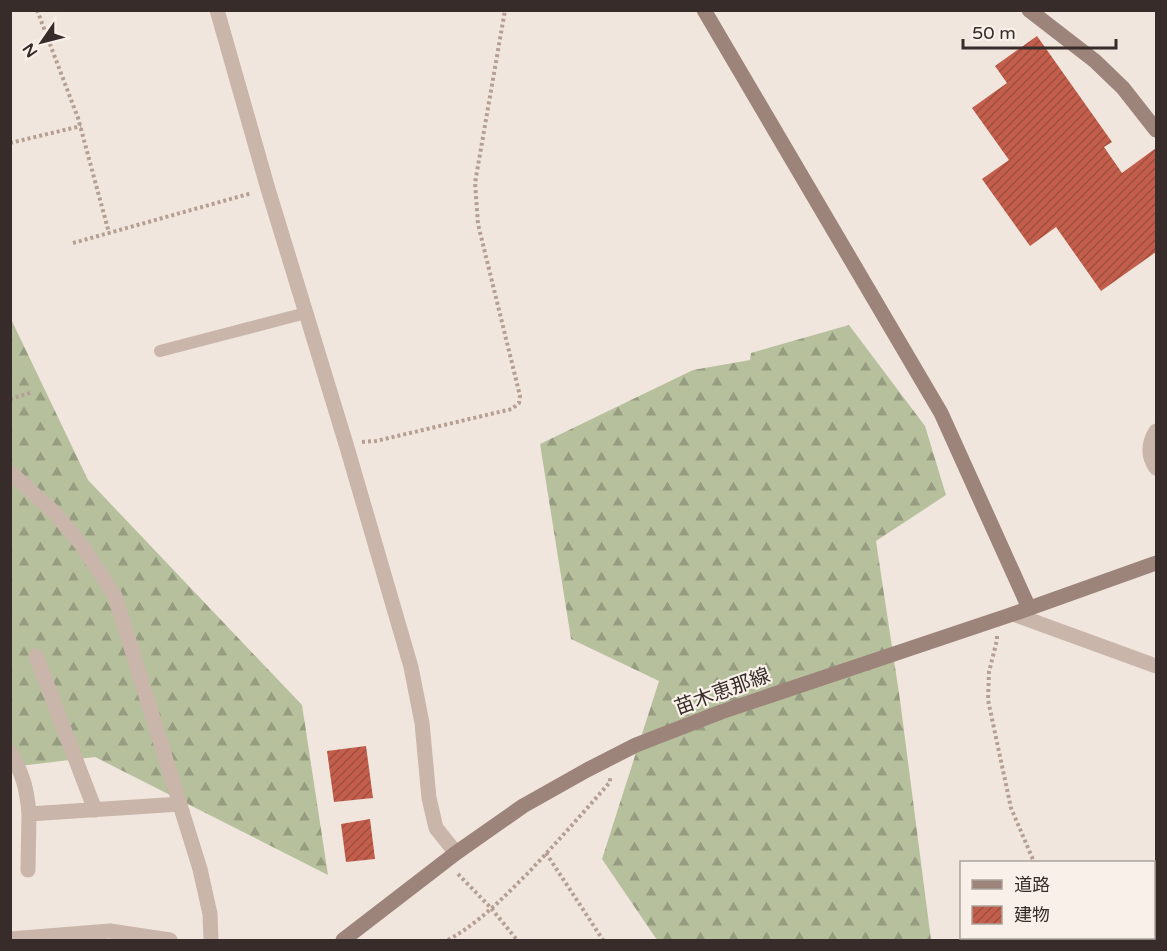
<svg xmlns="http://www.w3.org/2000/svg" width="1167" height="951" font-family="'Varela Round','Noto Sans JP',sans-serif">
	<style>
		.forest { fill: url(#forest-firs) }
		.building { fill: url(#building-hatch) }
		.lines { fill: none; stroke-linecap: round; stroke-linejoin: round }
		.path { stroke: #b59f93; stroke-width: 4; stroke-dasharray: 3 3; stroke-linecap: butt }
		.lane { stroke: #c9b5a9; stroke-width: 12 }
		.street { stroke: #c9b5a9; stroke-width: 15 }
		.secondary { stroke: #9d847b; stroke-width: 15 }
		.labels { text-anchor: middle; stroke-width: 4.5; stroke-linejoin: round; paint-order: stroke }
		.street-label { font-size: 20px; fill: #372c29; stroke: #f9f1e9 }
	</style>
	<defs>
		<pattern id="forest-firs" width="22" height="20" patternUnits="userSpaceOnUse" patternTransform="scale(1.5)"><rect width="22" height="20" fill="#b7c09d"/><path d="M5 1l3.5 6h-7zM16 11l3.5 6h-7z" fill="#969c80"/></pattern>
		<pattern id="building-hatch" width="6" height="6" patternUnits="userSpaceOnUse" patternTransform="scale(1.5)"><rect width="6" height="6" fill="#c25e4b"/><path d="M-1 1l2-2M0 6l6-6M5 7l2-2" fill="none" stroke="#9e4e3e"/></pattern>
	</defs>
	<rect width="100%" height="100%" fill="#f1e6dd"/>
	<path class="forest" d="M10 317 88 480 302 705 328 875 95 757 11 767Z
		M849 325 925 426 946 495 876 541 900 700 931 940H657L602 859 659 681 571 639 540 444 693 370 750 360 751 353Z"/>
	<path class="building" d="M1037 36 1112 142 1104 147 1122 173 1156 148V252L1101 291 1056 227 1030 246 982 179 1009 160 972 108 1007 83 995 66Z
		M366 746 373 798 334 802 327 751Z
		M370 819 375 859 346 862 341 824Z"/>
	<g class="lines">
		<path class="path" d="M37 10 78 118 109 233
			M10 143 81 126
			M73 243 252 193
			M10 399 33 392
			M362 442 376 441 512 409 519 403 520 396 478 224 475 183 505 10
			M997 636V640L989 672 988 700 1011 808 1034 862
			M546 853 603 940
			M458 874 491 908 517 940
			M1055 938V940
			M448 940C479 923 504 897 529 872 557 842 584 812 610 782V776"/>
		<path class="lane" d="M160 351 306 313"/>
		<path class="street" d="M217 10 268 189 346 444 411 667 422 723 429 798 436 828 456 853
			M1156 431C1148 444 1147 455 1156 468
			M10 472 55 513 81 544 115 596 200 869 210 914 211 940
			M1013 614 1156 666
			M36 656 95 810
			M10 752C23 774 27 789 29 814
			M28 870 29 814 180 804
			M10 939 110 931 170 940"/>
		<path class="secondary" d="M704 10 941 413 1029 608
			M1029 10 1095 61 1123 88 1156 130
			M343 940 456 853 523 806 587 770 636 745 721 712 1013 614 1156 563"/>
	</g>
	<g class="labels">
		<g class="street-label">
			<text transform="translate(722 691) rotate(-20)" y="7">苗木恵那線</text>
		</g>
	</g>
	<rect width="1167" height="951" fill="none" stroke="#372c29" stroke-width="24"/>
	<rect x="960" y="861" width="195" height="78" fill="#f9f1e9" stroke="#aba29c" stroke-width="1.5"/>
	<rect x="972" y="880" width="30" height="9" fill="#9d847b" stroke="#aba29c" stroke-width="1.5"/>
	<text x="1014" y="891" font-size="18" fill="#372c29">道路</text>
	<rect x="972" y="906" width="30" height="18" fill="url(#building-hatch)" stroke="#aba29c" stroke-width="1.5"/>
	<text x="1014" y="921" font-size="18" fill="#372c29">建物</text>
	<g transform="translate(42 42) rotate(235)" stroke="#f9f1e9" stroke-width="4.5" paint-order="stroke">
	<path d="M0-4.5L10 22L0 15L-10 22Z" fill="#372c29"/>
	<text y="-9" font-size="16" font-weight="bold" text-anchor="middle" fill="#372c29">N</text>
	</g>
	<path d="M963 39v9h153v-9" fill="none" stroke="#372c29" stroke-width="3"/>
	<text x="972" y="39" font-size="18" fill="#372c29" stroke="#f9f1e9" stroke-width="4.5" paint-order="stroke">50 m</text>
</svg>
